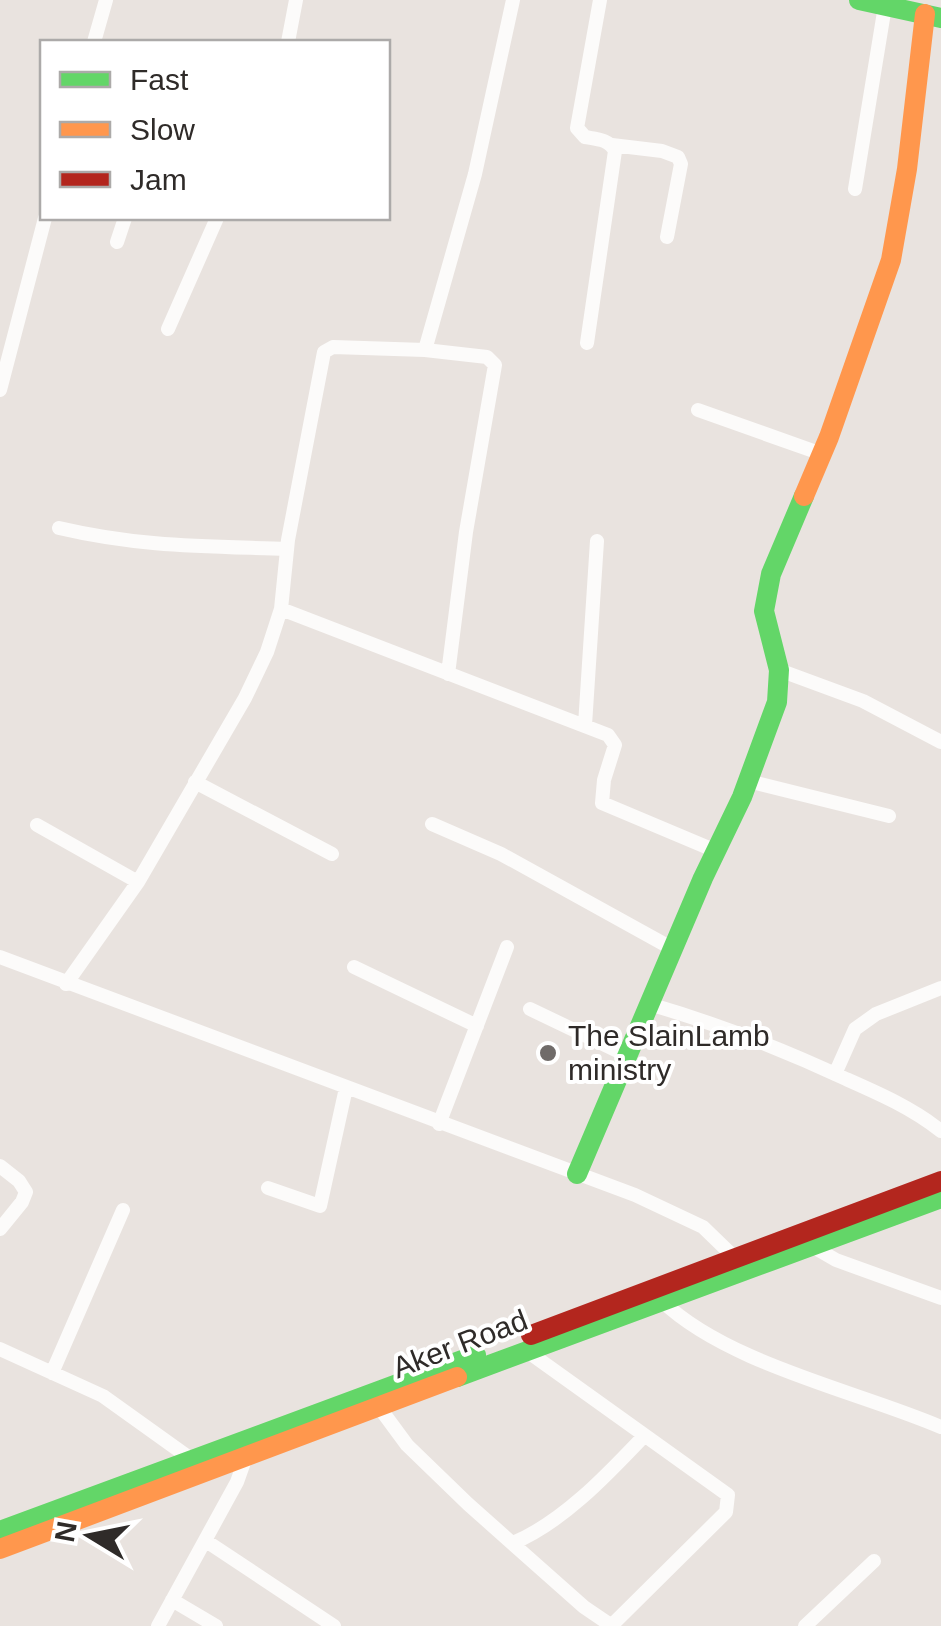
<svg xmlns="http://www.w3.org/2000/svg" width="941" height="1626" font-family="Helvetica,sans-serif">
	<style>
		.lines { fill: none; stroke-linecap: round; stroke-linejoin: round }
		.street { stroke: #fcfbfa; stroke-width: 14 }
		.fast { stroke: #63d668; stroke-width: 20 }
		.slow { stroke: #ff974d; stroke-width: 20 }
		.jam { stroke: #b3261e; stroke-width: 20 }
		.poi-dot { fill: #706b69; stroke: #fff; stroke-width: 4 }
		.labels { text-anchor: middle; stroke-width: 8; stroke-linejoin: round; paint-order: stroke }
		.poi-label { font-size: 30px; fill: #2f2b29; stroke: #fff; text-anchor: start }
		.street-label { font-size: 30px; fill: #2f2b29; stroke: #fff }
	</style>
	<rect width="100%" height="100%" fill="#e9e3df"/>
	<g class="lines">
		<path class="street" d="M94 42 106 0
			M288 42 296 0
			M612 145 662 151 678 157 681 164 667 237
			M855 189 885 6
			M117 242 125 218
			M168 329 217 218
			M587 343 615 151C609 139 596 139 585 137L577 128 600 0
			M425 350 487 357 495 365 466 532 448 674
			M0 390 45 218
			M698 410 822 454
			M59 528C140 547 204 546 287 549
			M281 609 608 735 615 745 604 780 602 803 716 851
			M779 670 863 701 941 742
			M585 725 597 541
			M748 781 889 816
			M195 782 332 854
			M432 824 501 854 673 949
			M37 825 138 882
			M0 957 635 1195 703 1227 735 1258
			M354 967 477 1026
			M66 984 138 882 245 698 267 652 281 609 288 540 324 352 333 347 425 350 475 174 513 0
			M649 1004C718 1024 782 1049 846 1079 880 1094 912 1108 941 1131
			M530 1009 628 1056
			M835 1074 855 1029 876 1014 941 988
			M439 1124 507 947
			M0 1166 19 1181 26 1192 22 1202 0 1229
			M268 1188 320 1206 346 1088
			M817 1249 836 1260 941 1298
			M662 1301C728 1364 857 1391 941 1427
			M0 1349 103 1396 191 1459
			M527 1351 728 1495 726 1512 611 1626
			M52 1373 123 1210
			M379 1407 407 1445 468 1504 584 1607 612 1626
			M206 1541 334 1626
			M513 1543C563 1522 607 1475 644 1436
			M172 1600 216 1626
			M158 1626 237 1482 247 1454
			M805 1626 874 1561"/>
		<path class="fast" d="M859 0 941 18
			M577 1174 703 878 742 797 777 702 779 670 764 611 771 574 804 496
			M457 1377 941 1198
			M0 1531 476 1355"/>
		<path class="slow" d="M804 496 829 437 891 260 907 169 925 14
			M0 1549 457 1377"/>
		<path class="jam" d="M531 1335 941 1181"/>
	</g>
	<circle class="poi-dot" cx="548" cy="1053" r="10"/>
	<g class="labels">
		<g class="poi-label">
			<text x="568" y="1046">The SlainLamb<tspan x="568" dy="34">ministry</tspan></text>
		</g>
		<g class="street-label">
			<text transform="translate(460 1344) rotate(-21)" y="10">Aker Road</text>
		</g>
	</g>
	<rect x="40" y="40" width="350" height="180" fill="#ffffff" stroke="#acaaa9" stroke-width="2.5"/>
	<rect x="60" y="72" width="50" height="15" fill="#63d668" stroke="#acaaa9" stroke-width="2.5"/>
	<text x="130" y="90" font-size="30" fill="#2f2b29">Fast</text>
	<rect x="60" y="122" width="50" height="15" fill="#ff974d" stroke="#acaaa9" stroke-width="2.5"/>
	<text x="130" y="140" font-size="30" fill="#2f2b29">Slow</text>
	<rect x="60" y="172" width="50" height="15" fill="#b3261e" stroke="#acaaa9" stroke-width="2.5"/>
	<text x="130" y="190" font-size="30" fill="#2f2b29">Jam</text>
	<g transform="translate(90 1536) rotate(280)" stroke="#ffffff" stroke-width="8" paint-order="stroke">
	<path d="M0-8L18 38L0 25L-18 38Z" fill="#2f2b29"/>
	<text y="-15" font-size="28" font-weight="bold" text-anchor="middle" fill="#2f2b29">N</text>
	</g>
</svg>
